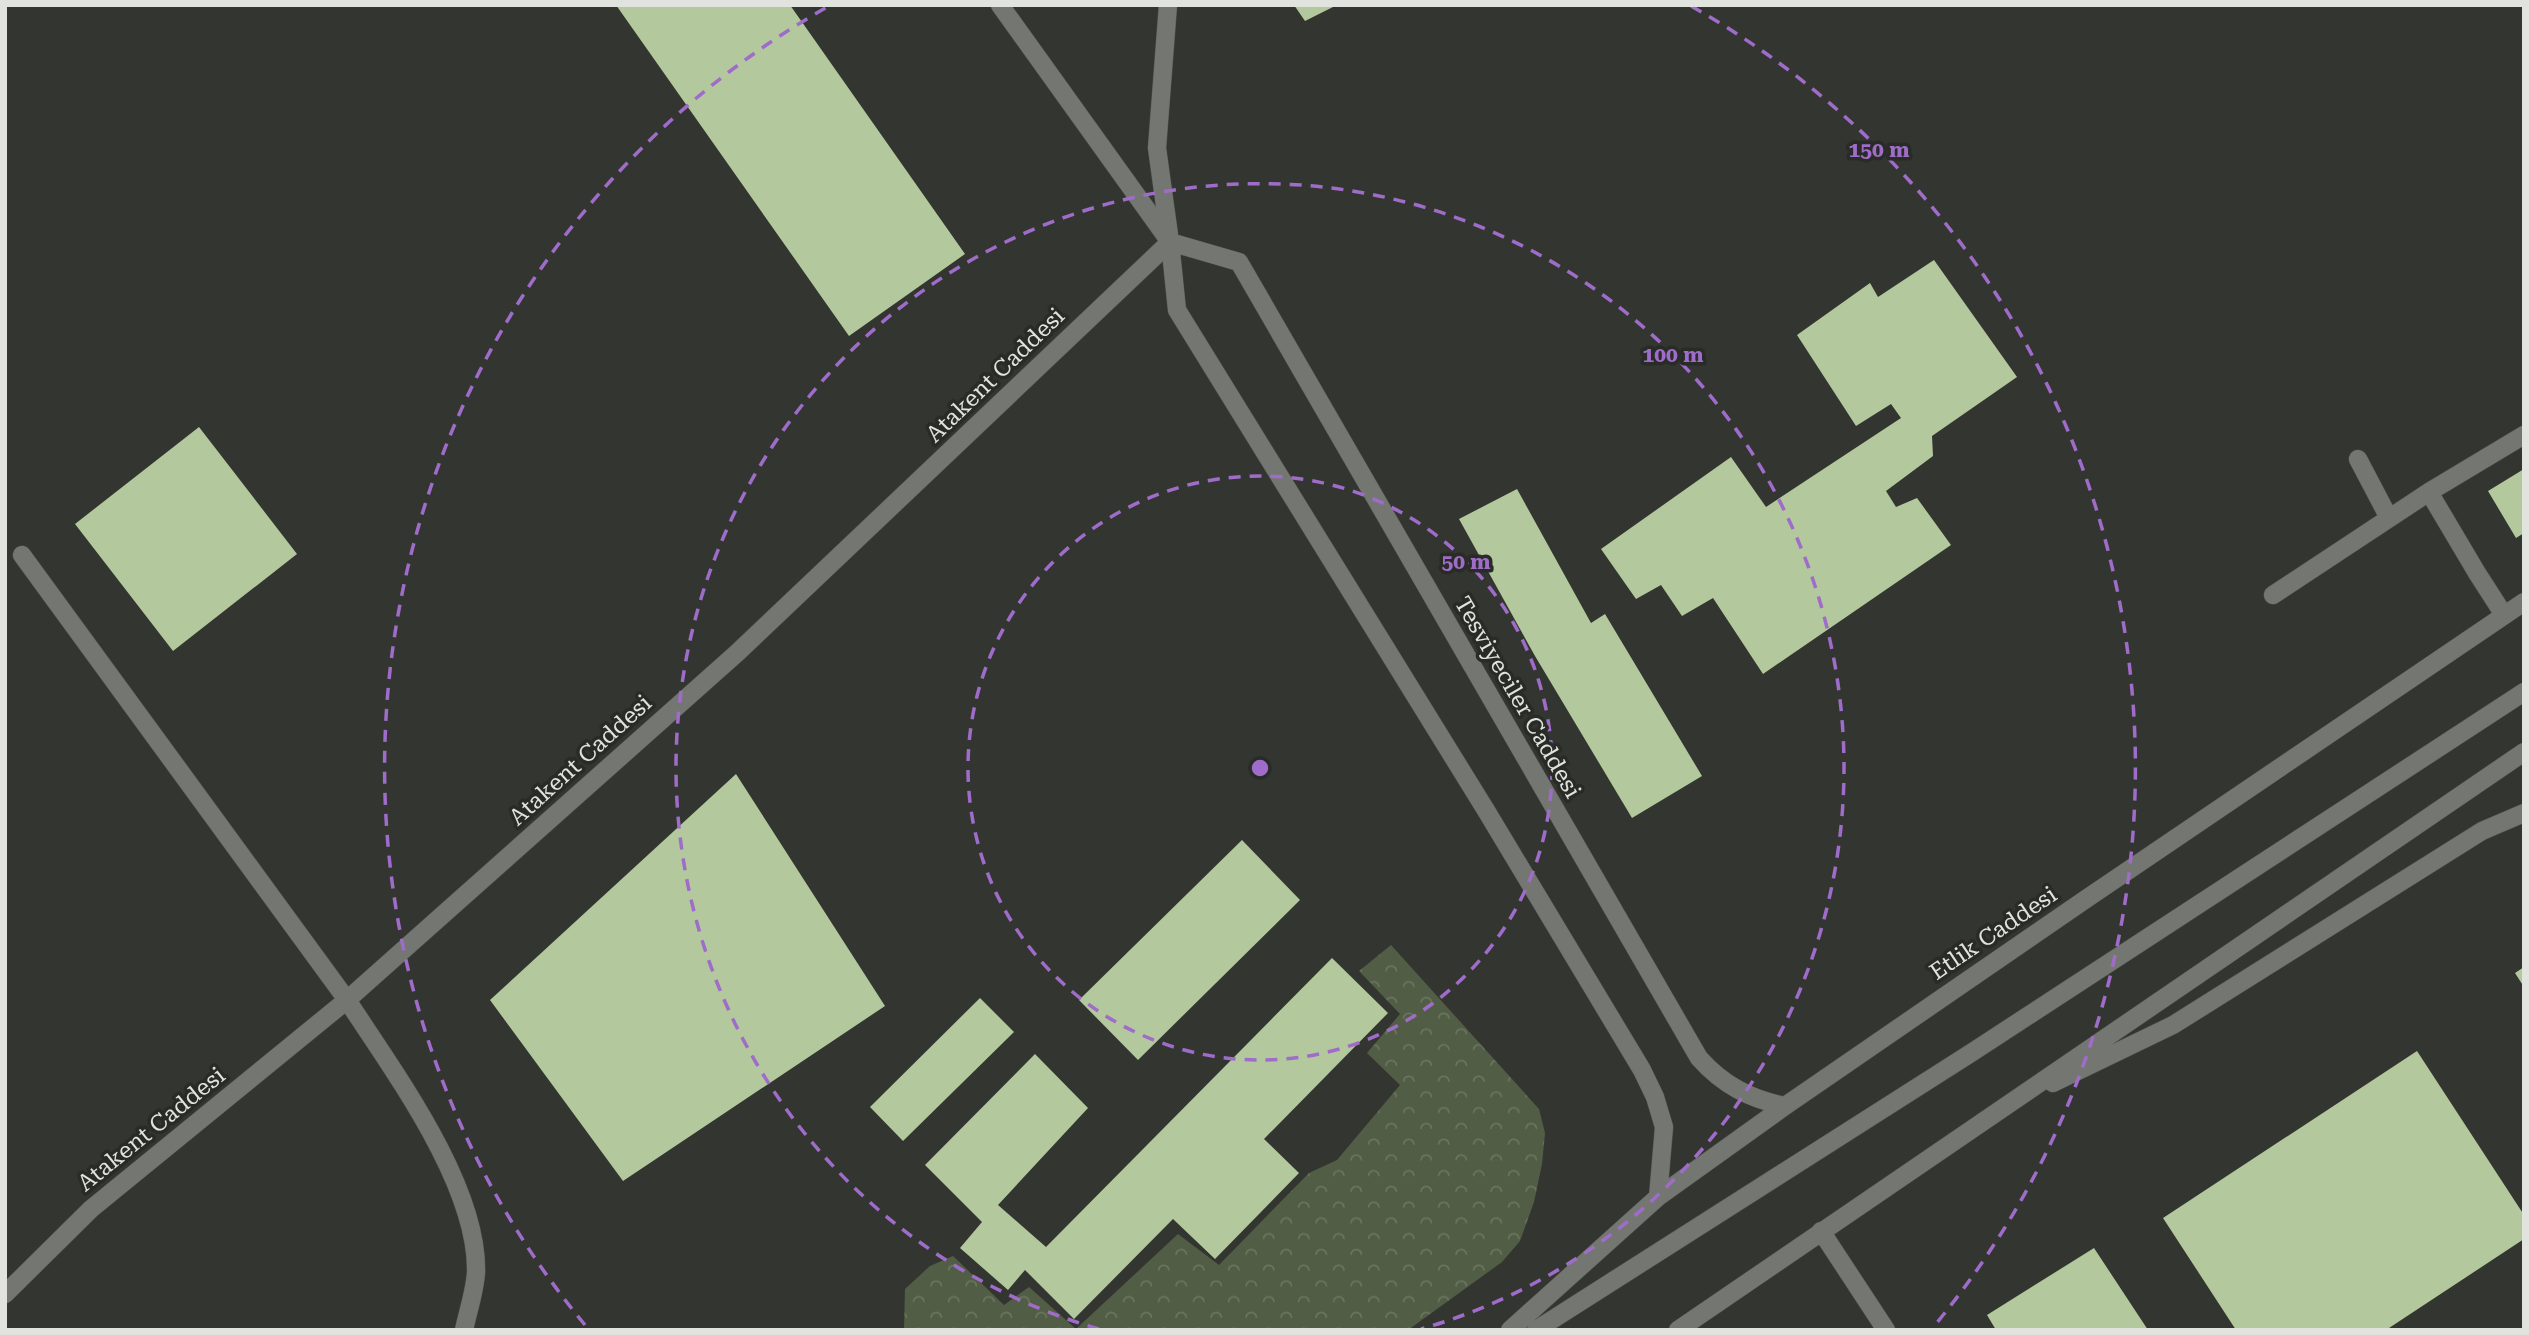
<svg xmlns="http://www.w3.org/2000/svg" width="2529" height="1335" font-family="'Roboto Serif',serif">
	<style>
		.forest { fill: url(#forest-crowns) }
		.building { fill: #b4c89d }
		.lines { fill: none; stroke-linecap: round; stroke-linejoin: round }
		.lane-casing { stroke: #525450; stroke-width: 19 }
		.street-casing { stroke: #525450; stroke-width: 19 }
		.secondary-casing { stroke: #525450; stroke-width: 19 }
		.lane { stroke: #747771; stroke-width: 18 }
		.street { stroke: #747771; stroke-width: 18 }
		.secondary { stroke: #747771; stroke-width: 18 }
		.ring { fill: none; stroke: #9f6cca; stroke-width: 3.5; stroke-dasharray: 12 9 }
		.labels { text-anchor: middle; stroke-width: 7; stroke-linejoin: round; paint-order: stroke }
		.street-label { font-size: 23px; fill: #e1e3df; stroke: #292c26 }
		.centre { fill: #9f6cca; stroke: #292c26; stroke-width: 3.5 }
		.ring-label { font-size: 21px; text-anchor: middle; font-weight: bold; fill: #9f6cca; stroke: #292c26; stroke-width: 7; stroke-linejoin: round; paint-order: stroke }
	</style>
	<defs>
		<pattern id="forest-crowns" width="20" height="18" patternUnits="userSpaceOnUse" patternTransform="scale(1.75)"><rect width="20" height="18" fill="#525d45"/><path d="M2 6a3 3 0 1 1 6 0M12 15a3 3 0 1 1 6 0" fill="none" stroke="#6b745f"/></pattern>
	</defs>
	<rect width="100%" height="100%" fill="#333630"/>
	<path class="forest" d="M1391 945 1539 1109 1545 1133 1542 1164 1534 1202 1520 1241 1502 1262 1408 1330H904L905 1289 930 1266 953 1256 1004 1305 1029 1287 1076 1329 1178 1234 1219 1265 1309 1173 1337 1160 1400 1085 1367 1053 1400 1014 1359 971Z"/>
	<path class="building" d="M616 5H790L965 254 849 336Z
		M1294 5H1337L1305 21Z
		M1934 260 2017 377 1932 436 1933 456 1886 491 1896 507 1917 498 1951 545 1763 674 1713 598 1682 616 1661 585 1636 599 1601 549 1731 457 1766 507 1901 418 1891 404 1856 426 1797 335 1870 283 1878 297Z
		M199 427 297 554 173 651 75 524Z
		M2524 469V533L2516 538 2488 491Z
		M1517 489 1591 623 1605 614 1702 776 1632 818 1535 656 1459 519Z
		M736 774 885 1006 623 1181 490 1000Z
		M1242 840 1300 900 1138 1060 1079 1000Z
		M1332 958 1388 1013 1264 1139 1299 1173 1215 1259 1173 1219 1074 1319 1025 1270 1008 1290 960 1248 982 1222 925 1165 1035 1054 1088 1108 998 1205 1046 1247Z
		M2524 967V987L2515 973Z
		M980 998 1014 1032 903 1141 870 1107Z
		M2417 1051 2524 1215V1239L2386 1330H2236L2163 1218Z
		M2094 1248 2148 1330H1996L1987 1315Z"/>
	<g class="lines">
		<defs>
			<path id="lane" d="M2358 459 2389 518
				M2429 492 2477 573 2504 615
				M22 555 347 1000
				M2273 595 2429 492 2524 435"/>
			<path id="street" d="M347 1000C394 1072 478 1185 476 1272 475 1291 468 1311 464 1330
				M5 1294 91 1209 347 1000 737 653 1170 242 1157 148 1168 5"/>
			<path id="secondary" d="M1000 5 1170 242 1177 310 1487 812 1642 1070 1655 1097 1664 1127 1658 1197
				M1170 242 1239 262 1699 1058C1723 1085 1750 1099 1785 1106
				M2053 1083 2173 1025 2482 831 2524 813
				M1821 1231 1886 1330
				M1510 1330 1658 1197 1785 1106 2086 899 2524 602
				M1536 1330 1971 1053 2524 692
				M1678 1330 2524 752"/>
		</defs>
		<use href="#lane" class="lane-casing"/>
		<use href="#street" class="street-casing"/>
		<use href="#secondary" class="secondary-casing"/>
		<use href="#lane" class="lane"/>
		<use href="#street" class="street"/>
		<use href="#secondary" class="secondary"/>
	</g>
	<g class="ring">
		<circle cx="1260" cy="768" r="292"/>
		<path d="M1099 1329A584 584 0 1 1 1421 1329"/>
		<path d="M585 1325A875 875 0 0 1 829 6M1691 6A875 875 0 0 1 1935 1325"/>
	</g>
	<g class="labels">
		<g class="street-label">
			<text transform="translate(995 375) rotate(-44)" y="8">Atakent Caddesi</text>
			<text transform="translate(1518 697) rotate(60)" y="8">Tesviyeciler Caddesi</text>
			<text transform="translate(580 760) rotate(-42)" y="8">Atakent Caddesi</text>
			<text transform="translate(1993 933) rotate(-34)" y="8">Etlik Caddesi</text>
			<text transform="translate(151 1129) rotate(-39)" y="8">Atakent Caddesi</text>
		</g>
	</g>
	<circle cx="1260" cy="768" r="10" class="centre"/>
	<g class="ring-label">
		<text x="1879" y="157">150 m</text>
		<text x="1673" y="362">100 m</text>
		<text x="1466" y="569">50 m</text>
	</g>
	<rect width="2529" height="1335" fill="none" stroke="#e1e3df" stroke-width="14"/>
</svg>
